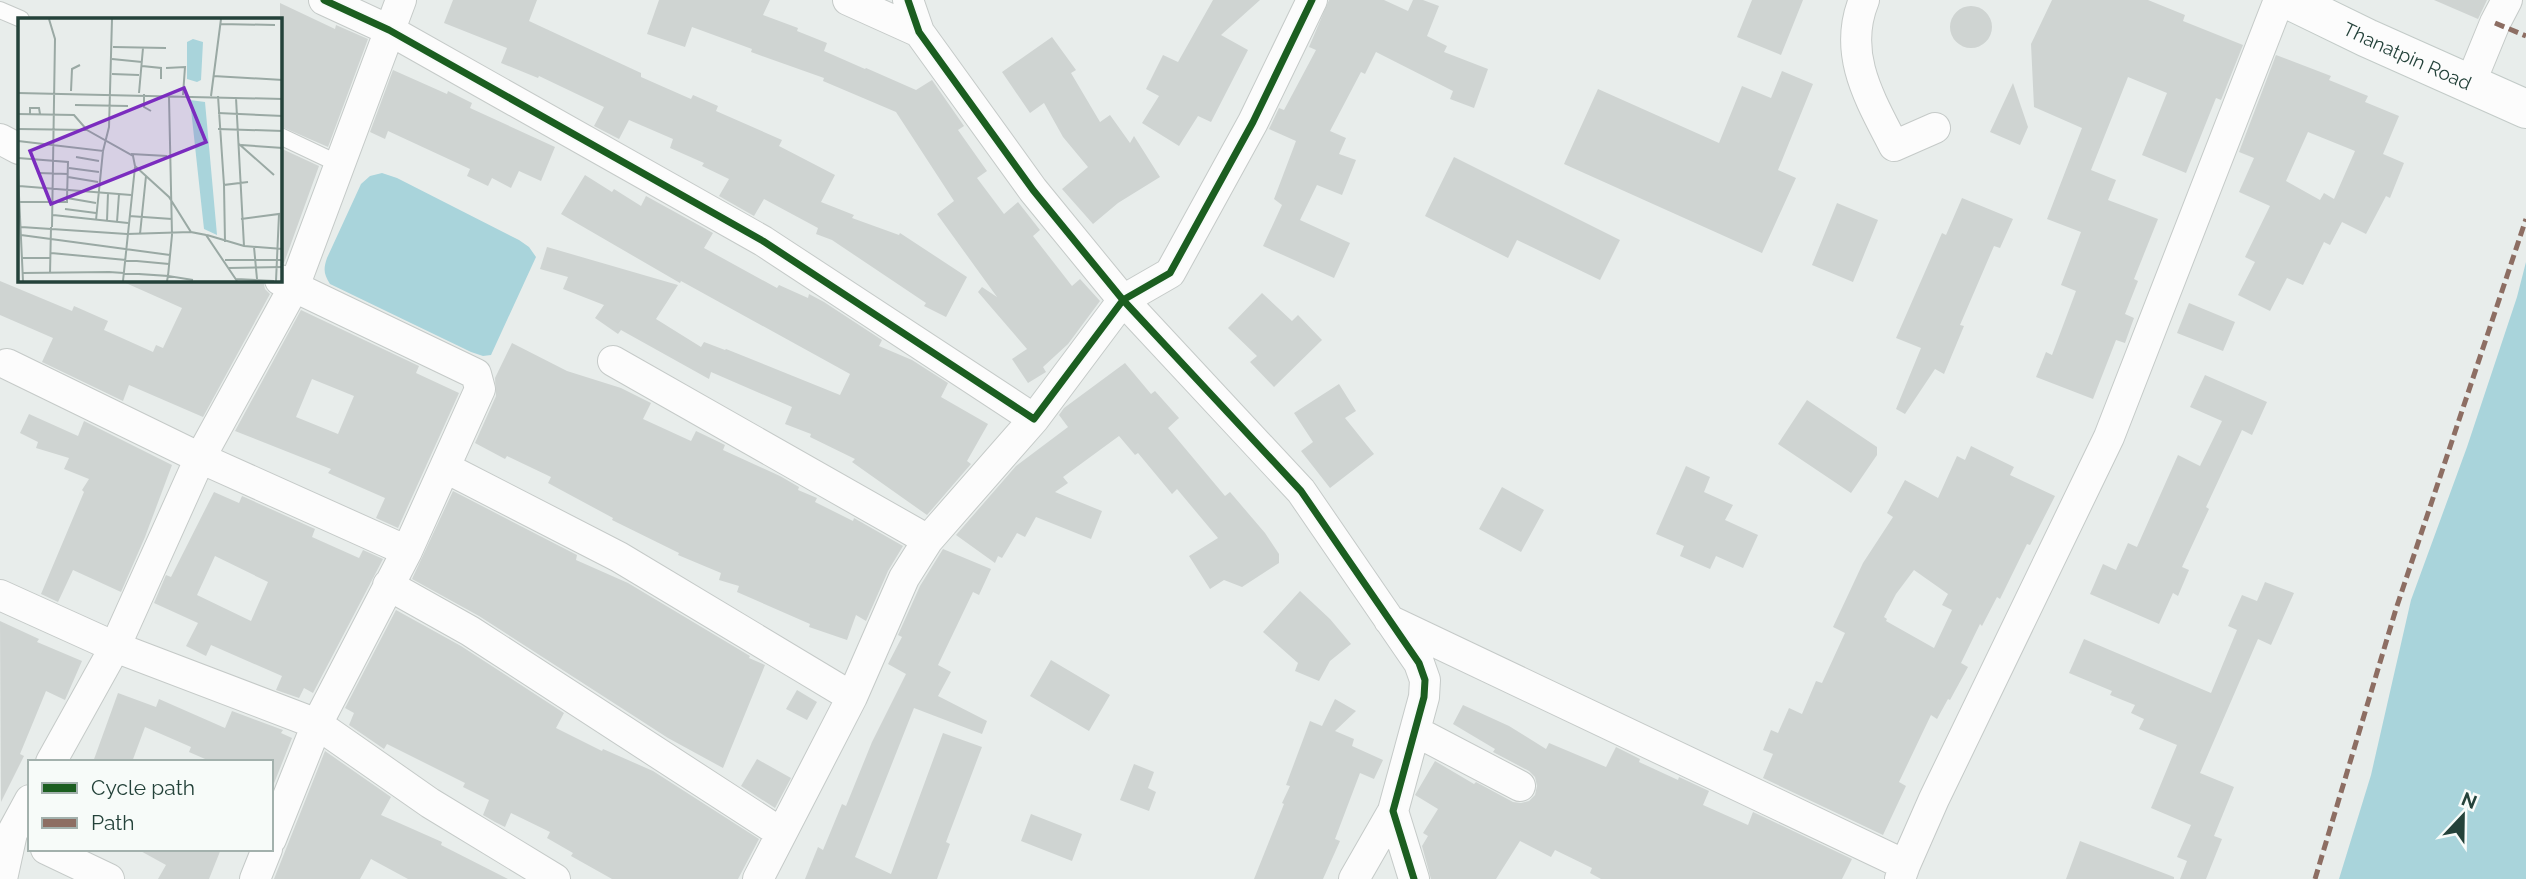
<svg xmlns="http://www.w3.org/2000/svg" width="2526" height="879" font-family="Raleway,sans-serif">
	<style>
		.water { fill: #a9d4db }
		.building { fill: #cfd4d2; fill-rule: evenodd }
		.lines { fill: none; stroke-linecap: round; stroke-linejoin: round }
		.lane-casing { stroke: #c5cac8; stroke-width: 18 }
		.street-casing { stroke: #c5cac8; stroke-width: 32 }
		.secondary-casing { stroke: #c3cbc8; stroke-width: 40 }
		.lane { stroke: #fcfcfc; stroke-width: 16 }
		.street { stroke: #fcfcfc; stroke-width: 30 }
		.secondary { stroke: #fcfcfc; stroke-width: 38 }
		.quiet { stroke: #8d6e63; stroke-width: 5; stroke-dasharray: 10 5; stroke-linecap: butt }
		.cycleway-casing { stroke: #f7fbf9; stroke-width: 11 }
		.cycleway { stroke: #1b5e20; stroke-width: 7 }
		.labels { text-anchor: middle; stroke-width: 5; stroke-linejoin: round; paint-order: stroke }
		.street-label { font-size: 19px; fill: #24423a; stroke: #f7fbf9 }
		.inset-road { fill: none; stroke: #9aa9a4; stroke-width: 2 }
		.view { fill: #7b2cbf; fill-opacity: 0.15; stroke: #7b2cbf; stroke-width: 3.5 }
		.inset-edge { fill: none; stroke: #24423a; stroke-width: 3.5 }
	</style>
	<rect width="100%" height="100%" fill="#e8edeb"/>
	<path class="water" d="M382 173 397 178 519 240 529 247 536 257 491 355 483 356 471 352 330 284C324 274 323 270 327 258L361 184 370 176Z
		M2526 262V879H2339L2371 775 2411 600 2467 447 2517 297Z"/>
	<path class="building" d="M453 0H537L529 21 641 73V77L691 99 693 95 718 106 716 111 782 140 779 146 835 175 821 202 854 215 852 218 899 235 900 233 967 277 946 317 924 306 926 303 832 240 816 234 818 228 764 199 754 216 719 196 729 179 702 166 704 163 670 148 673 139 629 120 619 139 594 126 604 107 539 76 538 78 501 63 507 48 444 23Z
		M659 0H770L763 15 798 28 797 31 827 43 824 51 865 69 866 68 916 90 932 80 964 126 958 130 987 171 977 178 1004 214 1018 202 1040 230 1033 236 1072 286 1080 279 1100 301 1068 344 1043 367 1046 372 1028 383 1012 359 1027 349 978 292 982 287 997 297 937 214 954 201 896 112 823 81 824 78 751 52 752 49 692 27 685 47 647 34Z
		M1213 0H1260L1221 35 1248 50 1211 122 1198 116 1179 146 1142 123 1159 96 1146 89 1163 55 1178 62Z
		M1329 0H1384L1408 11 1413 0H1423L1439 6 1427 36 1447 46 1444 52 1488 69 1474 108 1450 99 1453 91 1376 52 1365 74 1361 72 1330 131 1346 138 1339 154 1356 160 1342 195 1317 185 1300 220 1350 243 1334 278 1263 246 1282 205 1274 199 1296 141 1269 129 1279 108 1284 110 1316 50 1309 47Z
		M1752 0H1803L1781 55 1737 37Z
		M2052 0H2148L2185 15 2183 21 2243 45 2221 100 2216 98 2186 173 2142 155 2167 93 2128 77 2091 170 2116 180 2108 200 2158 219 2134 279 2138 281 2125 314 2134 318 2125 343 2116 340 2093 399 2036 377 2046 352 2052 355 2076 291 2061 285 2081 232 2047 219 2082 128 2034 107 2031 44Z
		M2434 0H2487L2478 19Z
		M280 3 335 29 336 25 368 39 328 147 280 126Z
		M1950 27a21 21 0 1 1 42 0a21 21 0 1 1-42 0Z
		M1052 37 1076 70 1071 73 1100 122 1110 115 1130 143 1134 136 1160 177 1118 203 1093 224 1062 189 1088 167 1063 137 1044 103 1030 113 1002 72Z
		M2276 55 2331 76 2329 80 2368 96 2365 102 2399 116 2383 154 2404 163 2390 198 2386 196 2366 234 2342 222 2330 245 2324 242 2303 285 2287 278 2270 311 2238 295 2255 262 2245 257 2270 206 2239 192 2254 158 2239 152ZM2308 132 2355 151 2334 199 2324 193 2320 200 2286 181Z
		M393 70 447 94 448 91 472 103 470 108 555 147 541 181 519 171 511 188 492 178 488 186 467 176 470 169 388 131 385 139 370 132Z
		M1782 71 1813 84 1778 170 1796 178 1762 253 1564 164 1598 89 1719 143 1742 86 1771 98Z
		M2013 83 2028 127 2020 145 1990 132Z
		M280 148 319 166 284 263H280Z
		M1454 157 1620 240 1600 280 1517 240 1508 258 1425 216Z
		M585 175 612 192 614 189 641 206 646 196 713 233 704 248 777 288 779 285 808 298 809 294 824 302 882 340 879 346 912 360 948 383 941 397 988 424 967 461 971 464 927 515 852 462 855 459 810 437 811 434 785 424 792 407 711 372 709 379 621 330 618 334 595 318 604 305 563 289 568 277 540 269 547 247 678 285 656 319 701 347 704 342 725 350 726 349 840 395 850 374 681 281 680 283 561 214Z
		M1962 198 2013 219 2000 248 1994 246 1960 325 1964 326 1944 374 1935 369 1905 414 1896 409 1921 348 1896 338 1942 233 1946 235Z
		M1837 203 1878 220 1853 282 1812 265Z
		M119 280H263L265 289 270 294 203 417 129 385 123 401 42 362 53 338 0 315V281L72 311 74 306 108 321 104 330 153 352 156 345 163 348 182 308Z
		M1262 293 1292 321 1298 315 1322 340 1274 387 1250 362 1257 356 1228 328Z
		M2189 303 2235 322 2223 351 2177 333Z
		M301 310 419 366 416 373 459 393 398 528 376 518 385 498 328 473 331 469 235 431ZM312 379 354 396 338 434 296 417Z
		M512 343 567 371 621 388 651 403 643 419 691 441 696 431 719 442 725 445 723 450 780 476 799 487 798 490 817 498 815 502 853 521 854 518 903 546 888 571 866 621 856 615 847 640 809 627 810 624 737 592 739 586 719 580 721 573 678 555 679 553 612 520 613 518 548 483 551 477 507 456 505 459 475 443 496 396 495 378Z
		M1125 363 1151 394 1155 391 1179 418 1168 428 1225 496 1230 492 1265 533 1279 554V563L1242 587 1224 580 1210 589 1189 556 1218 538 1177 489 1172 494 1138 453 1135 455 1119 436 1063 477 1068 483 1055 492 1102 511 1091 539 1036 517 1025 537 1017 533 1002 558 998 556 995 563 956 535 1016 466 1068 427 1059 415 1064 408Z
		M2205 375 2267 402 2252 435 2242 430 2206 507 2209 509 2182 567 2189 570 2178 596 2173 593 2159 624 2090 594 2103 564 2116 570 2128 543 2137 547 2178 455 2200 466 2222 421 2190 407Z
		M1339 384 1356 411 1345 418 1374 454 1330 488 1301 451 1313 442 1294 413Z
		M1807 400 1877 447V455L1851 493 1778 444Z
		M29 414 78 436 84 421 172 465 145 537 121 592 73 570 58 602 41 594 84 492 82 490 89 479 64 469 69 458 36 448 38 442 20 433Z
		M1971 446 2014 467 2010 475 2055 496 2030 545 2027 544 2000 599 1997 597 1982 626 1980 624 1961 663 1968 667 1950 700 1948 699 1937 719 1931 715 1899 782 1906 786 1883 835 1763 778 1773 754 1763 750 1771 730 1778 733 1789 708 1802 714 1816 681 1822 683 1845 633 1833 627 1863 563 1893 517 1887 513 1905 480 1938 498 1957 456 1965 460ZM1914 570 1948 594 1942 605 1952 610 1934 648 1886 621 1887 619 1884 617 1896 594Z
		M1686 466 1710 477 1704 492 1733 505 1725 520 1758 535 1743 568 1716 556 1710 569 1680 556 1684 546 1656 534Z
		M1502 487 1544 510 1521 552 1479 529Z
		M453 491 577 555 576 560 628 583 750 656 749 658 765 665 723 768 668 738 479 616 412 579Z
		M214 492 239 503 242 496 315 529 312 537 359 558 363 550 383 559 313 693 304 688 299 698 276 690 282 676 211 645 206 656 186 646 198 623 154 603 166 575 171 577ZM215 556 268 582 251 621 197 595Z
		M943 549 991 569 979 595 973 592 938 665 951 672 938 696 987 721 982 734 914 708 855 857 891 874 943 733 982 747 946 842 950 844 937 879H805L818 847 823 850 842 804 846 806 872 742 906 674 888 664 902 637 898 635 920 586Z
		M2265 582 2294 593 2271 645 2258 639 2200 773 2234 787 2214 836 2222 839 2206 879H2180L2187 861 2177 857 2191 825 2151 808 2177 745 2139 729 2144 719 2131 713 2135 705 2110 695 2112 691 2069 673 2084 639 2211 693 2237 630 2228 626 2242 595 2257 601Z
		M1300 591 1330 619 1351 644 1330 661 1319 681 1295 671 1298 663 1263 632Z
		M396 610 461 646 564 713 556 728 602 751 603 749 653 771 759 839 738 879H612L571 856 573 853 547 838 550 832 511 813 505 827 495 822 483 815 489 800 463 787 465 783 387 744 384 749 349 725 354 713 345 708Z
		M0 621 39 639 37 642 82 661 65 700 46 691 20 754 24 756 1 802Z
		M1051 660 1110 695 1089 731 1030 696Z
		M797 690 817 702 807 720 786 709Z
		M118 693 156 707 159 699 225 728 232 711 283 730 281 733 292 738 271 791V762H212L189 752 191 747 145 727 132 762H93Z
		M1335 699 1356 711 1335 731 1354 739 1352 746 1383 760 1374 779 1360 773 1335 839 1340 841 1323 879H1254L1284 804 1282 803 1290 786 1286 785 1310 721 1322 726Z
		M1463 705 1509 726 1546 749 1549 743 1606 767 1616 747 1640 759 1639 762 1678 780 1679 777 1709 791 1703 805 1748 825 1753 812 1852 859 1842 879H1601L1590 873 1592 868 1555 850 1551 857 1520 841 1496 879H1431L1422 846 1428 836 1423 833 1438 809 1415 795 1435 761 1474 784 1476 782 1513 802 1521 803 1529 801 1535 795 1537 786 1535 777 1529 771 1493 752 1495 749 1453 724Z
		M325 751 391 797 381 815 442 842 441 845 508 879H408L371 859 360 879H274Z
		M757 759 791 778 775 808 741 786Z
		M1134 764 1154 772 1148 788 1156 792 1149 811 1120 800Z
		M1031 814 1082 834 1072 861 1021 841Z
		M2080 841 2174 877V879H2066Z
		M137 849H221L209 879H158L166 865Z"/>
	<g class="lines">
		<defs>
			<path id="lane" d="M0 10 21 19
				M280 136 339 164"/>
			<path id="street" d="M324 0 389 30 763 241 1034 419 1123 300 1170 273 1253 122 1312 0
				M848 0 919 32
				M908 0 919 32 1033 190 1123 300 1301 491 1419 663 1425 680 1424 697 1393 811 1414 879
				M1864 0C1842 54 1870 99 1894 146L1935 128
				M2470 84 2495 23 2507 0
				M0 139 19 149
				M613 361 928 540
				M7 364 200 458 407 551
				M446 468 619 557 852 697
				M388 585 470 631 781 833
				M0 595 115 647 317 724 430 803 555 879
				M1389 620 1905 865
				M1415 731 1520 786
				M51 762 115 647 200 458 294 287 401 0
				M271 839 317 724 407 551 480 389 476 374 280 280
				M46 849 109 879
				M2 879 12 833 30 800
				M255 879 267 849
				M758 879 852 697 904 578 928 540 1034 419
				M1354 879 1393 811
				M1900 879 1905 865 1934 799 2109 437 2279 0"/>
			<g id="secondary">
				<path id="s1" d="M2289 0 2367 38 2526 109"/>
			</g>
		</defs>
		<use href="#lane" class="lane-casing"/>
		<use href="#street" class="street-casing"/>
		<use href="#secondary" class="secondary-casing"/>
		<use href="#lane" class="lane"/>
		<use href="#street" class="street"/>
		<use href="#secondary" class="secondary"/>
		<path class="quiet" d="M2495 23 2526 36
			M2315 879 2396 609 2526 219"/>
		<defs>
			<path id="cycleway" d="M324 0 389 30 763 241 1034 419 1123 300 1170 273 1253 122 1312 0
				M908 0 919 32 1033 190 1123 300 1301 491 1419 663 1425 680 1424 697 1393 811 1414 879"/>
		</defs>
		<use href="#cycleway" class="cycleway-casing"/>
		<use href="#cycleway" class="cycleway"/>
	</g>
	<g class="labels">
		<g class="street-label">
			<text dy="7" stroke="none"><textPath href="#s1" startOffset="131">Thanatpin Road</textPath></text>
		</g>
	</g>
	<g transform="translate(18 18)">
		<rect width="264" height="264" fill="#e8edeb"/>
		<path d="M175 21 185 24 183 62 179 64 169 61V24ZM172 82 187 84 199 217 186 211Z" fill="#a9d4db"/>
		<path class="inset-road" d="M31 1 37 21 34 209M202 6 257 7M95 29 148 30M94 41 124 44M124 48 143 50V61M148 50 167 49 165 77M94 56 121 57M195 58 265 62M53 73 54 51 62 47M0 75 265 81M121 75 125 30M126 76V89L133 93M193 78 203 1M200 78 206 167M151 79 154 217 150 258 175 262M218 80 226 228M57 87 110 88M200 95 265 98M0 96 56 97 69 112 115 138 117 148 151 179 173 214 188 217 219 263M12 96V90H21L22 96M0 111 69 112M200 111 265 113M0 123 85 133 91 109 94 1M221 126 256 157M223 127 265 130M113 136 149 138M58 139 81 143M0 140 50 144 49 180M51 150 81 154M21 155 50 156M0 156 5 263M50 159 80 164M1 168 113 177M1 184H49V180L78 185M47 191 78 195M35 197 110 205M111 198 154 201M223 201 261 196 258 263M78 202 85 133M89 203 90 175M99 204 101 176M3 209 109 216 173 214M122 216 128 158M3 217 152 237M189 217 226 228 265 231M207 224 206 167 230 164M236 229 239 261M33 235 151 246M4 240H33M207 242H265M211 250 265 249M5 255 91 254 150 258 149 263M32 256 33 209M218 261 256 263M105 263 117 149"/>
		<path class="view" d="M166 70 188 124 33 186 12 133Z"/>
		<rect width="264" height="264" class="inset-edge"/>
	</g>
	<rect x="28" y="760" width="245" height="91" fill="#f7fbf9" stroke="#a3b1ad" stroke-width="2"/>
	<rect x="42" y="783" width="35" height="10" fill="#1b5e20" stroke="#a3b1ad" stroke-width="2"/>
	<text x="91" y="795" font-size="21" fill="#24423a">Cycle path</text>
	<rect x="42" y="818" width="35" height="10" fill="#8d6e63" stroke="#a3b1ad" stroke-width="2"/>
	<text x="91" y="830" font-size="21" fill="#24423a">Path</text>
	<g transform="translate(2463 816) rotate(22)" stroke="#f7fbf9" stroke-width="5" paint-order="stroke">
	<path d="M0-5L12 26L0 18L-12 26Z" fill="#24423a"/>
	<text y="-10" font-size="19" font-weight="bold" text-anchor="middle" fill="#24423a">N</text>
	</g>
</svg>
